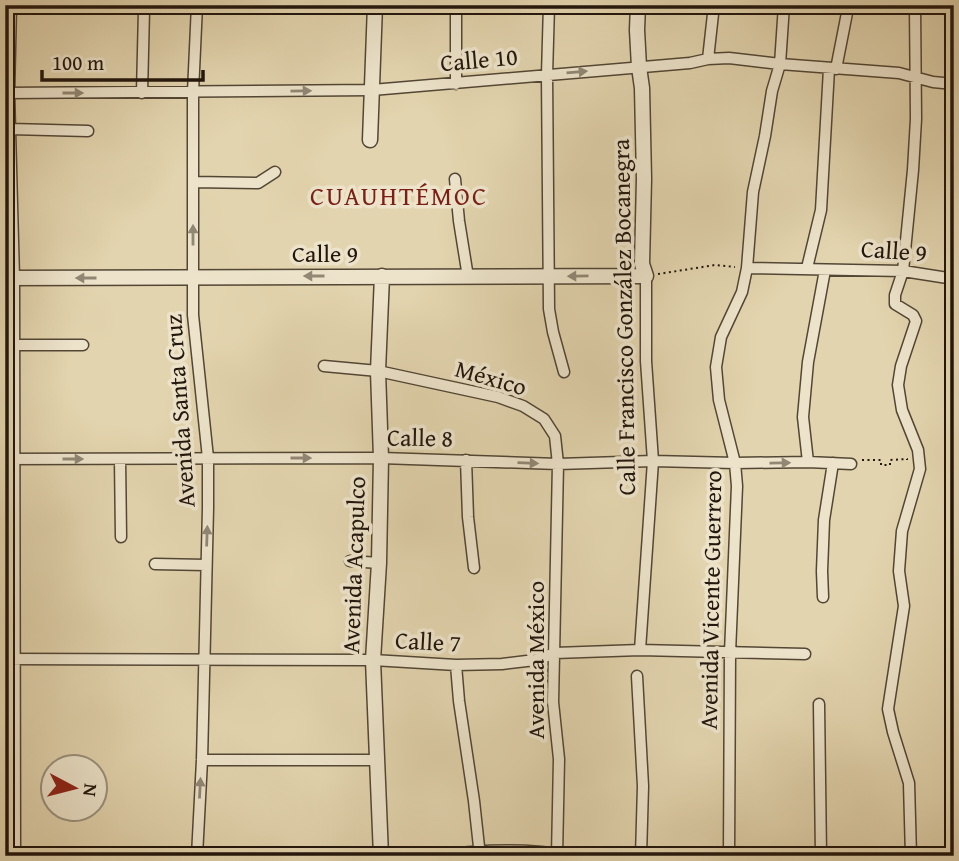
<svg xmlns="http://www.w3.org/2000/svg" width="959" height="861" font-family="'Gentium Book Plus',serif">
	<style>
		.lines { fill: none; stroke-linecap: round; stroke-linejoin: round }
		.minor-casing { stroke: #524635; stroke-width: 13 }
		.tertiary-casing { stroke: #524635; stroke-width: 17 }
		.path { stroke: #22160d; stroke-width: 2; stroke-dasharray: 2 3.5; stroke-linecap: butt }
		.minor { stroke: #ece3ca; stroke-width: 10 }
		.tertiary { stroke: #ece3ca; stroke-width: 14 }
		.oneway { fill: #918775 }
		.labels { text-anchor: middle; stroke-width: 7; stroke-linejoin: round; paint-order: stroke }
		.street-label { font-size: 24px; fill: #22160d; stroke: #ece3ca }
		.neighbourhood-label { font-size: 26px; letter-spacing: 2px; fill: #7a1f14; stroke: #ece3ca }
	</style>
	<rect width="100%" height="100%" fill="#e2d4ae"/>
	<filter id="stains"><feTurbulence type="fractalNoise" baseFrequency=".00286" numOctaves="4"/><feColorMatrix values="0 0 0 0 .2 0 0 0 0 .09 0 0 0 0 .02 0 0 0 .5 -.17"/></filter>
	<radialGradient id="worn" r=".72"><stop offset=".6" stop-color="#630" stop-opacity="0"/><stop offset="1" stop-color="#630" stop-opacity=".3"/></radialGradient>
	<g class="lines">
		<defs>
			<path id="minor" d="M11 5 9 93 14 278 15 856
				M197 5 193 92V315L208 458V508L202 760 197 856
				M456 5V84
				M549 5 547 75 549 309 553 332 564 372
				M708 59 714 5
				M836 69 847 13
				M5 93 372 90 690 63 708 59 729 58 780 64 899 73 933 82 954 84
				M142 93 144 10
				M10 129 88 131
				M455 179 459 221 468 277
				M193 182 258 183 275 172
				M747 268 903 271 954 279
				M807 268 821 210 829 69
				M13 345H83
				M324 366 378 371 498 397 523 406 544 419 555 436 558 464 553 702 559 759 557 856
				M5 459 381 458 558 464 653 461 735 463 808 462 851 464
				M120 459 121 537
				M466 460 468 517 474 568
				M808 462 803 417 808 362 825 270
				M350 561 379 563
				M155 564 206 565
				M823 597 822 571 824 520 833 463
				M640 650 653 461 646 361V276
				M5 659 373 660 456 665 502 664 535 660 555 653 640 650 805 654
				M456 665 459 701 474 801 480 856
				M637 676 643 786 641 856
				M819 704 821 856
				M202 760H377
				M431 856C477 850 525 847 571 856
				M729 856 730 653 737 486 735 463 719 400 716 367 721 337 742 292 747 268 753 192 765 136 772 91 780 64 784 5
				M911 856 909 783 893 732 888 709 904 606 899 571 902 531 920 469 918 450 902 410 898 385 901 366 916 321 913 315 895 304V295L903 271 913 170 916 119 915 5"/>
			<path id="tertiary" d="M370 140 375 5
				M5 278 646 276 642 264 644 179 642 88 639 67 637 30 638 5
				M381 856 373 660 379 563 381 458 378 371 382 276"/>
		</defs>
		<use href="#minor" class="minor-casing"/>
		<use href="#tertiary" class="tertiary-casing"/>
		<path class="path" d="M658 274 715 265 735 267
			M862 460H881V465H890V460L907 459V460"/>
		<use href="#minor" class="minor"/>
		<use href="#tertiary" class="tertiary"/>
	</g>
	<defs><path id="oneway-solid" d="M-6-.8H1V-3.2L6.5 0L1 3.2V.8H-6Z" transform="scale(1.75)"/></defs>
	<g class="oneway">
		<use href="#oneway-solid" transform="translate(577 72) rotate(-5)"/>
		<use href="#oneway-solid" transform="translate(301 91) rotate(-1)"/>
		<use href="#oneway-solid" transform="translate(73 93)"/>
		<use href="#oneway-solid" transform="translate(193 235) rotate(-90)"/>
		<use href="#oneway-solid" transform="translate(314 276) rotate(180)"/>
		<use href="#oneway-solid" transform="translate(578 276) rotate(179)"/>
		<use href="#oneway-solid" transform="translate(86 278) rotate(180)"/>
		<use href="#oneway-solid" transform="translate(301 458)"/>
		<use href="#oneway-solid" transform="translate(73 459)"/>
		<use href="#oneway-solid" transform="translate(528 463) rotate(2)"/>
		<use href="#oneway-solid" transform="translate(780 463) rotate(-1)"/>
		<use href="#oneway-solid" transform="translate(207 536) rotate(-88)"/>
		<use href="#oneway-solid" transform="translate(200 788) rotate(-87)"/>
	</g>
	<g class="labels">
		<g class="street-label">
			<text transform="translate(479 60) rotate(-5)" y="8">Calle 10</text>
			<text transform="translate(894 251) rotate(4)" y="8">Calle 9</text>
			<text x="325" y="262">Calle 9</text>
			<text transform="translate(624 317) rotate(-91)" y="8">Calle Francisco González Bocanegra</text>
			<text transform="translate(491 378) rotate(16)" y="8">México</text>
			<text transform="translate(180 411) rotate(-94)" y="8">Avenida Santa Cruz</text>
			<text transform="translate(420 438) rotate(1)" y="8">Calle 8</text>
			<text transform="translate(354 565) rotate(-88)" y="8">Avenida Acapulco</text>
			<text transform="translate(711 600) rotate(-89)" y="8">Avenida Vicente Guerrero</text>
			<text transform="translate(428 642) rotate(3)" y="8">Calle 7</text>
			<text transform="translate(536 660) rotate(-90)" y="8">Avenida México</text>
		</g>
		<g class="neighbourhood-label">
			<text x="399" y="205">CUAUHTÉMOC</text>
		</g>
	</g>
	<rect width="959" height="861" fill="none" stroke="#e2d4ae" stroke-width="28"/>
	<rect x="7" y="7" width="945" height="847" fill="none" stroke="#22160d" stroke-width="3.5"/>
	<rect x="14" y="14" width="931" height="833" fill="none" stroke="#22160d" stroke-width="2"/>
	<g transform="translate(74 788) rotate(97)"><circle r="33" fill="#ece3ca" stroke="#9b917e" stroke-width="2"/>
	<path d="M0-5L12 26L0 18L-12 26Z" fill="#8f2418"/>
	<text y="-10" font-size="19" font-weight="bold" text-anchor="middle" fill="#22160d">N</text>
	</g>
	<path d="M42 70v10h161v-10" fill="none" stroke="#22160d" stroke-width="3.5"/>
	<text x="52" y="70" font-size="21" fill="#22160d" stroke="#ece3ca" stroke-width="5" paint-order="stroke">100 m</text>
	<rect width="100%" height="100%" filter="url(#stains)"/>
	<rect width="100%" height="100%" fill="url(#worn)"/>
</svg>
